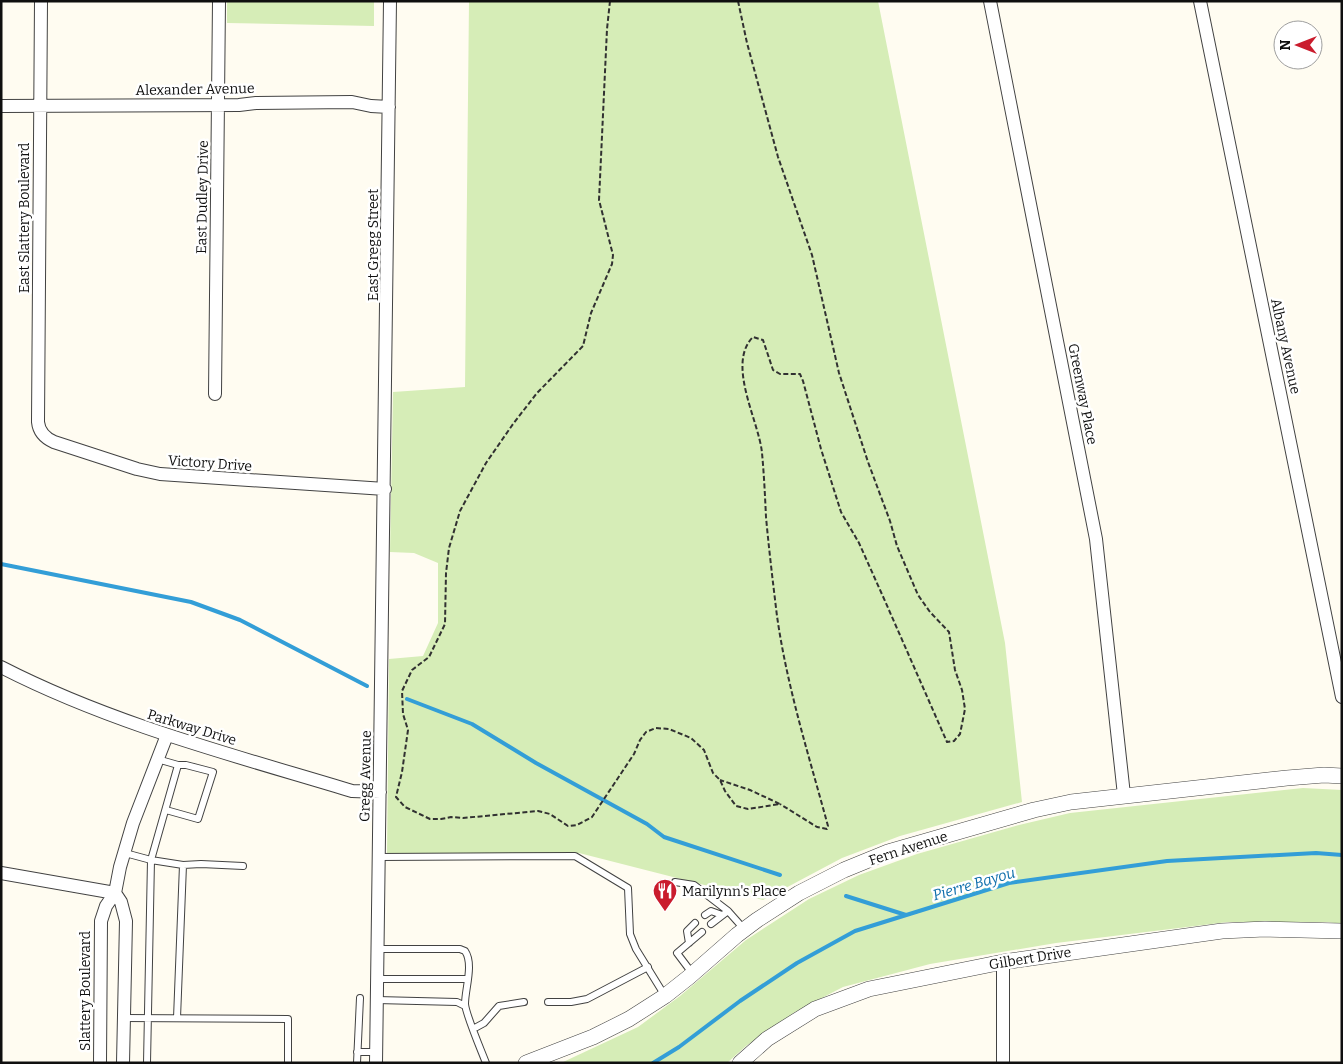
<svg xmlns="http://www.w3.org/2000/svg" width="1343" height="1064" font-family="Bitter,serif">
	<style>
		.green { fill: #d6edb7 }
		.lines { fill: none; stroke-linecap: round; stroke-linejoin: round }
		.stream { stroke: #339ed7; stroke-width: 4 }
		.service-casing { stroke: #424242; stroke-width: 8 }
		.minor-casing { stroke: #424242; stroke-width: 14 }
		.tertiary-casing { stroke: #424242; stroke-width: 16 }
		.path { stroke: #313131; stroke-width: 2; stroke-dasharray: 5 2.5; stroke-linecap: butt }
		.service { stroke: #fff; stroke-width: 6 }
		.minor { stroke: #fff; stroke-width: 12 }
		.tertiary { stroke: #fff; stroke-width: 15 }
		.labels { text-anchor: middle; stroke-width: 5; stroke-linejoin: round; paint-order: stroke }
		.street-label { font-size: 14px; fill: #0f0f0f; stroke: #fff }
		.poi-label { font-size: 14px; fill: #0f0f0f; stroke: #fff; text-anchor: start }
		.water-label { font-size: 15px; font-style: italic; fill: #0e6eab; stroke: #fff }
	</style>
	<rect width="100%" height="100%" fill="#fffcf1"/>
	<path class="green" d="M227 1H374V26L227 23Z
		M469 1H878L1005 643 1022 802 900 836 842 858 763 900 579 853 387 854 389 659 423 656 438 623V563L414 553 390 552 393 392 465 387Z
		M1303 788 1342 790V924L1328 922H1228L1056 943 930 964 843 987 795 1012 746 1046 727 1063H561L638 1027 680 996 746 940 809 899 859 875 917 854 1019 825 1070 813Z"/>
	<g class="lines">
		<path class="stream" d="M1 564 191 602 240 620 367 686
			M407 699 472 724 536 763 647 824 664 837 780 875
			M846 896 906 915
			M653 1063 679 1047 740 1001 797 963 855 931 1009 883 1167 861 1316 853 1342 855"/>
		<defs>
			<path id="service" d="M157 759 178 765 151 860 183 865 201 864 243 866
				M166 810 198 819 213 772 186 765H178
				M125 853 151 860 147 1063
				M379 857 575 856 628 888 630 934 636 949 665 996
				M675 882 694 885 728 911
				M705 915 711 911 722 915
				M711 924 728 911 744 929
				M689 943 687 931 695 923
				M378 949H460L465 951C474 964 465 989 465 1004 466 1015 481 1050 486 1063
				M692 973 677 953 702 932
				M377 979H468
				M377 1000 457 1002 465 1006
				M548 1002H571L587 999 648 967
				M124 1018 288 1019V1063
				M177 1018 183 865
				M473 1029 484 1023 499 1006 524 1002
				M357 1052H377
				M357 1063 360 998"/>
			<path id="minor" d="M41 1 38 422C39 432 45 438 54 442L137 469 160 474 385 489
				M990 1 1096 539 1124 795
				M1200 1 1342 697
				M1 106 239 105 256 103 352 102 371 106 389 107
				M215 394 219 1
				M1 667C112 724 233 755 352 791L380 792
				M1 873 115 893 121 902 126 921 123 1063
				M100 1063 101 921 106 906 115 893 120 867 133 823 167 735
				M376 1063C382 709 387 355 390 1
				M1003 1063V962"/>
			<path id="tertiary" d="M526 1063 593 1037 629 1019 665 996 689 977 737 935 757 920 799 893 844 870 888 852 1034 810 1071 802 1287 778 1324 775 1342 776
				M740 1063 767 1039 815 1009 869 989 1003 962 1222 931 1265 929 1342 931"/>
		</defs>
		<use href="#service" class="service-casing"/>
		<use href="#minor" class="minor-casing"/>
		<use href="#tertiary" class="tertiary-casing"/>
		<path class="path" d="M610 1 607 29 599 200 613 255 612 264 591 313 583 346 537 393 513 424 486 463 460 511 449 548 446 573 445 624 429 657 412 670 402 691 403 714 408 730 402 772 396 797 405 807 430 819H441L451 817 463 818 538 811 550 814 568 826 577 825 592 817 634 754 640 740 646 732 656 728 669 729 691 738 704 750 713 773 720 780 725 791 736 806 748 809 780 804 750 790 720 780
			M738 1 747 43 778 157 812 255 839 373 868 462 890 521 897 546 918 595 930 612 949 632 955 670 962 690 965 709 960 734 954 741 947 742 885 601 859 543 841 512 821 449 803 381 800 374H780L773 370 763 340 753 337C726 364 759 421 762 453 764 474 765 496 766 517 769 550 773 583 777 616 787 687 809 756 828 826L827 829 817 827 780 804"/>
		<use href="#service" class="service"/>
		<use href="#minor" class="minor"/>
		<use href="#tertiary" class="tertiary"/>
	</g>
	<defs>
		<symbol id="restaurant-pin" viewBox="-11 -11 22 30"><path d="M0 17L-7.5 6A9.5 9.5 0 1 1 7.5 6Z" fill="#ca1c2d" stroke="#fff"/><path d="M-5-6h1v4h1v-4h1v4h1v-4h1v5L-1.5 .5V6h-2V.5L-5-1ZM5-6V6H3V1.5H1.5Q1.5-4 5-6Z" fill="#fff"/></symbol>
	</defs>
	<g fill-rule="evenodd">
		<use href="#restaurant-pin" x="651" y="877" width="28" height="38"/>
	</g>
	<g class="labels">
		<g class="street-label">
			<text transform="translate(195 89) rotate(-1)" y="5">Alexander Avenue</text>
			<text transform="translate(202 197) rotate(-89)" y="5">East Dudley Drive</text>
			<text transform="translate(24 218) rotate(-90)" y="5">East Slattery Boulevard</text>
			<text transform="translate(373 245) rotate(-90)" y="5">East Gregg Street</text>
			<text transform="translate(1286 346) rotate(78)" y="5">Albany Avenue</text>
			<text transform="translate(1083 394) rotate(79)" y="5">Greenway Place</text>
			<text transform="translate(210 463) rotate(4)" y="5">Victory Drive</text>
			<text transform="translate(192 727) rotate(17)" y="5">Parkway Drive</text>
			<text transform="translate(365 776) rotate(-89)" y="5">Gregg Avenue</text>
			<text transform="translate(908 848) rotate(-18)" y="5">Fern Avenue</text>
			<text transform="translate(1030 958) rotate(-9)" y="5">Gilbert Drive</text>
			<text transform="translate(85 991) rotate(-90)" y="5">Slattery Boulevard</text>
		</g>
		<g class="poi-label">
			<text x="682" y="896">Marilynn's Place</text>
		</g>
		<g class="water-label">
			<text transform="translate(974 884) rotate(-16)" y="5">Pierre Bayou</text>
		</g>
	</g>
	<rect width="1343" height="1064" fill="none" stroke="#0f0f0f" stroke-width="5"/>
	<g transform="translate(1298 45) rotate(270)"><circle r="24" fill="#ffffff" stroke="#9f9f9f"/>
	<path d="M0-4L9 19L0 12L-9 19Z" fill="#ca1c2d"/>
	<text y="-8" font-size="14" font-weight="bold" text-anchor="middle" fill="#0f0f0f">N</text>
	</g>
</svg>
